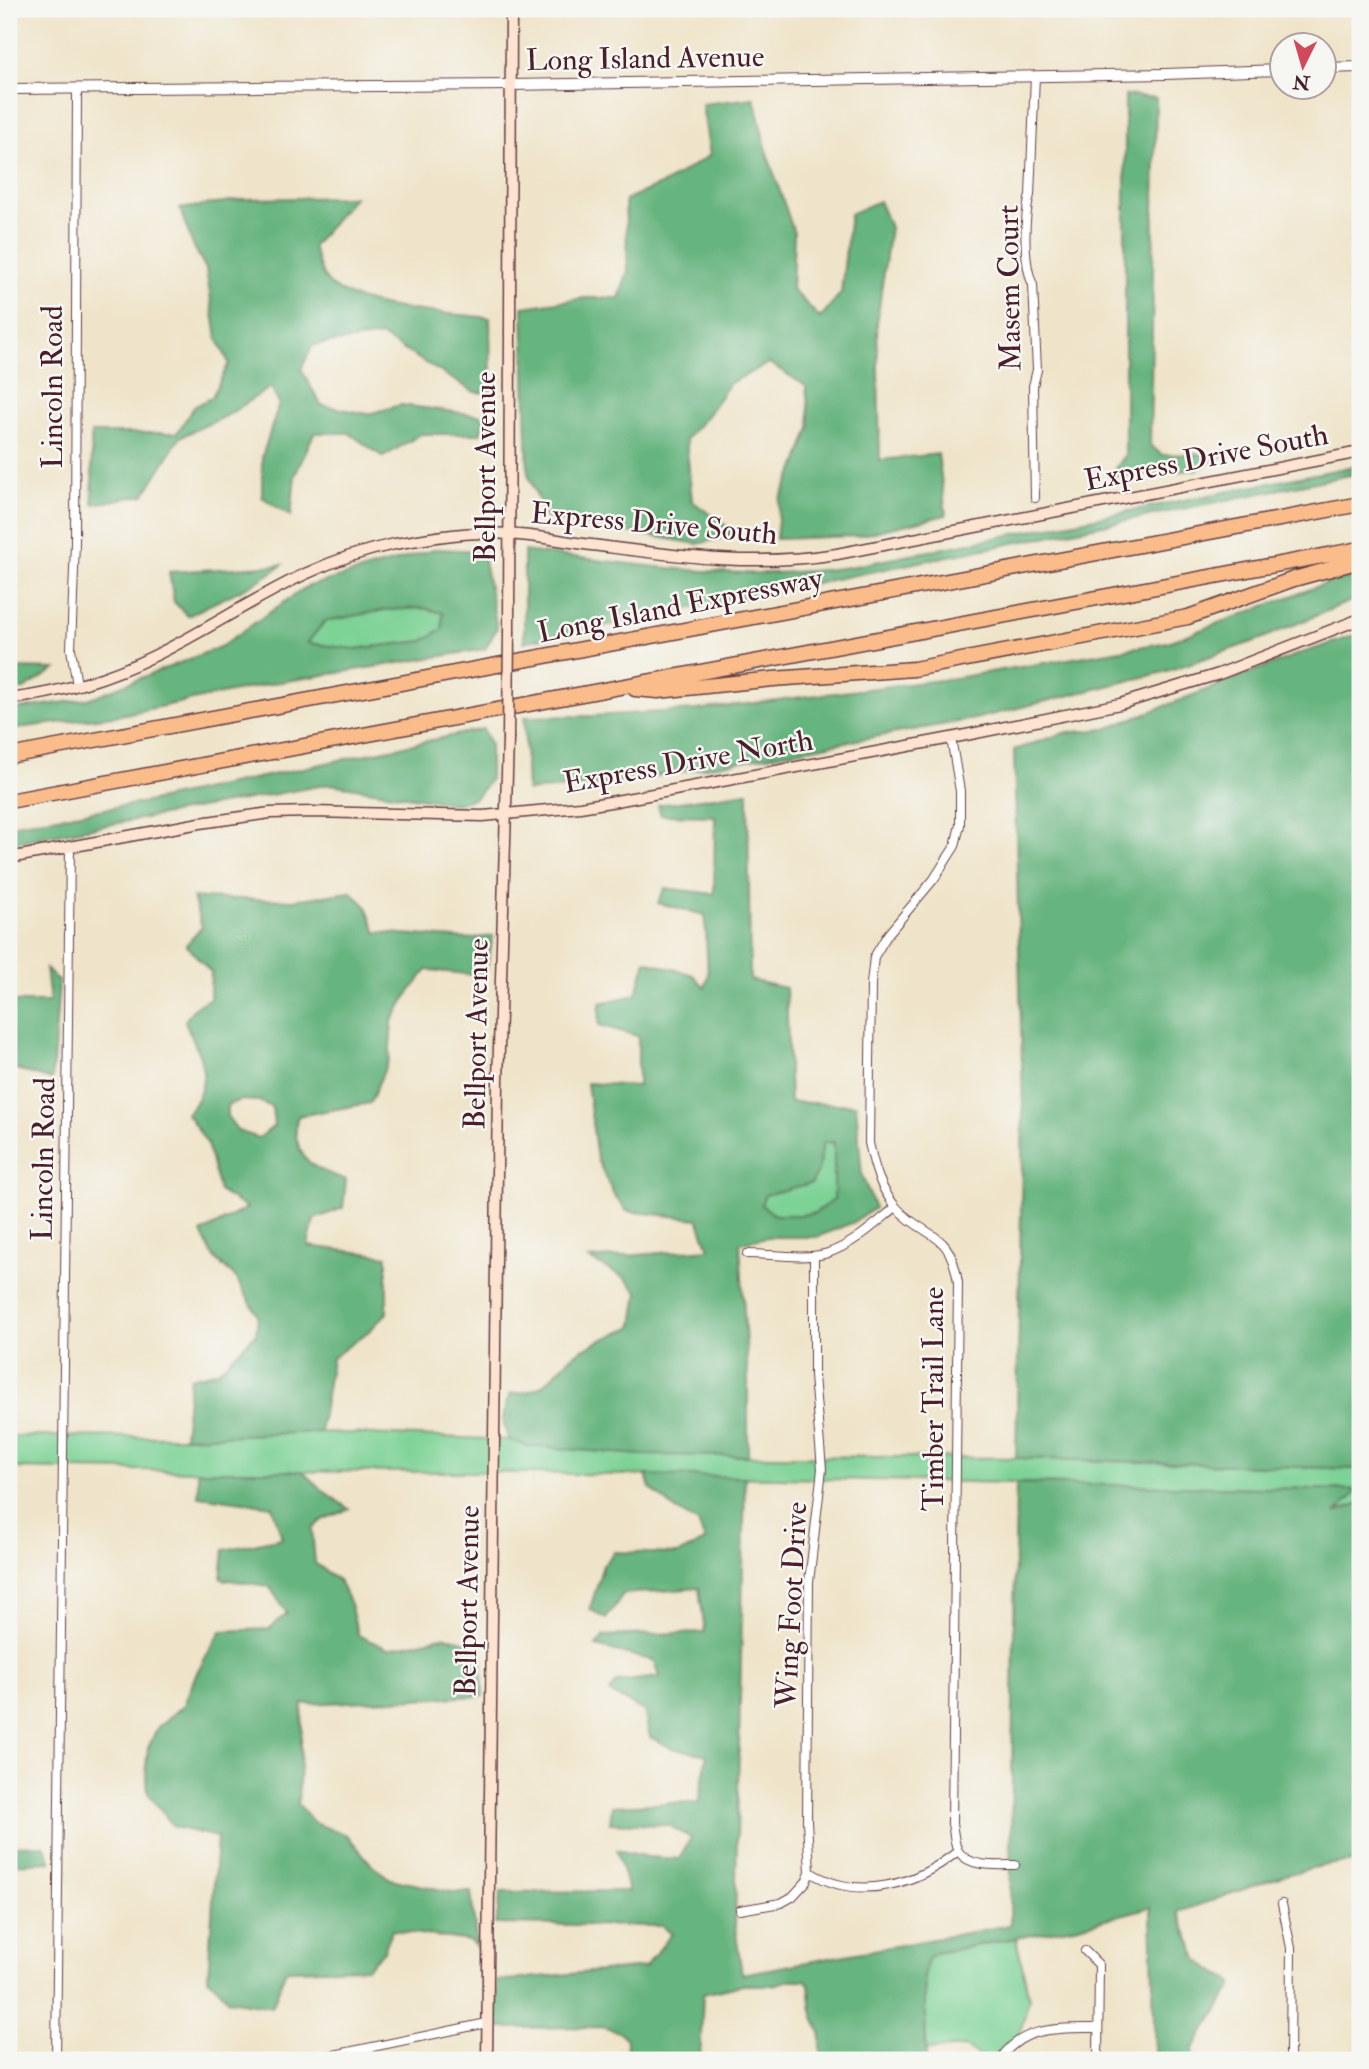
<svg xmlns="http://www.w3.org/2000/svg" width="1369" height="2069" font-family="'IM FELL Double Pica',serif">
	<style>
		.green { fill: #7dd295; stroke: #647860; stroke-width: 2 }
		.forest { fill: #66b47e; stroke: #586a54; stroke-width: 2; fill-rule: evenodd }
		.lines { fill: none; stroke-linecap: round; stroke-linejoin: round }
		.minor-casing { stroke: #633d43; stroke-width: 10 }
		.tertiary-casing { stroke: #633d43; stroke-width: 12 }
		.secondary-casing { stroke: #633d43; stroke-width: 13 }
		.motorway-casing { stroke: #633d43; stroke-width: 17 }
		.minor { stroke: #fff; stroke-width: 8 }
		.tertiary { stroke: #fff; stroke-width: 10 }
		.secondary { stroke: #fde4d0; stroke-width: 10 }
		.motorway { stroke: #f9bc8a; stroke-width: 14 }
		.secondary-bridge-casing { stroke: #633d43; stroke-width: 13; stroke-linecap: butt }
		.secondary-bridge { stroke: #fde4d0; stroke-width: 10 }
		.labels { text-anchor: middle; stroke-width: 5; stroke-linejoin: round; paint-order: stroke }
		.street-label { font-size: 30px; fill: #4a1f2b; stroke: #f6f6f2 }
	</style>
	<rect width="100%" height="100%" fill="#f6f6f2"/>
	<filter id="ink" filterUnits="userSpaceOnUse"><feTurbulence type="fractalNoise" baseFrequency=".0143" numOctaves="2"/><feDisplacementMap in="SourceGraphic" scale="14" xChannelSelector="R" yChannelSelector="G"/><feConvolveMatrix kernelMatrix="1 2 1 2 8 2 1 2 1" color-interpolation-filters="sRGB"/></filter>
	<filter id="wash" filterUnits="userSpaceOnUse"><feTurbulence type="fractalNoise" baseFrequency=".00686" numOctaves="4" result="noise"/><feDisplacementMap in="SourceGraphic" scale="28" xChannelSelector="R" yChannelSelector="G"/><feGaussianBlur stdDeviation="1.57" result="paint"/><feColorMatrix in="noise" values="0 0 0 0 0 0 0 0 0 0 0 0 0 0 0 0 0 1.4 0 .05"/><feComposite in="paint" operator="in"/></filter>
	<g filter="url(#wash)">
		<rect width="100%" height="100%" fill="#efe4c9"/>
		<path class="green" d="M423 608 443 613 442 629 423 641 354 649 306 644 325 621 385 610Z
			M834 1142V1199L815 1213 799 1215H775L760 1204 765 1195 818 1170 823 1143Z
			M320 1432 509 1440 527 1446 642 1455 1016 1458 1360 1469V1503L1333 1515 1358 1490 482 1472 198 1471 9 1468V1436L184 1437Z
			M1016 1938 1029 1998 1020 2034 991 2060H987L965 2047 926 2050 924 1973 927 1959 935 1953Z"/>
		<path class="forest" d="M1125 95 1156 98 1150 445 1162 455 1229 453 1195 470 1111 476 1125 455Z
			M754 98 767 153 794 233 792 289 820 318 841 293 850 214 879 201 890 227 877 323 880 460 938 454 946 515 857 536 776 539 780 499 797 464 810 427 806 386 769 363 730 383 705 418 686 439 692 501 737 534 698 544 546 518 528 474 523 307 585 298H619L628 271 625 200 665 183 710 155 702 104Z
			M354 197 313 246C317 258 321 277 331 285 368 312 445 312 490 318L491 393 474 392 381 336 313 345 301 369 321 405 368 414 401 405 486 416 480 434H421L383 457 349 433H314L295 475 291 516 262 497V457L279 404 271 387 226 416 180 437 144 495 93 504 91 433H177L194 407 212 397 229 363 217 338 206 269 193 245 180 209 243 199Z
			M1360 465V473L524 642V551C598 560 673 571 748 573 782 574 816 571 850 567Z
			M436 549 482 551 497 628 485 649 274 683 120 715 9 729V710L88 699 220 647 306 587ZM423 608 443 613 442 629 423 641 354 649 307 643 325 621 385 610Z
			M282 565C252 588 220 598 188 616L174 602 169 572Z
			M1360 575V597L1258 640 1164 672 974 719 606 785 527 791 524 717 593 716 697 710 949 679 1168 642 1332 581Z
			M1360 634V1469L1016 1458 1023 1108 1014 750 1064 733 1106 729 1296 655Z
			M9 668 56 669 24 689 9 690Z
			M483 729 490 744V780L475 798 456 804 330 784 9 843V825L147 802Z
			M748 792 750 980 786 988 790 1102 856 1105 862 1176 875 1208 854 1222 817 1237H767L740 1243 748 1380V1456L642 1455 527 1446 509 1440C501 1423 503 1411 510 1394 556 1393 553 1363 587 1347 602 1339 618 1334 633 1326L638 1292 625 1278 589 1259 709 1249 698 1219 627 1211 614 1195 597 1159 587 1083 638 1086V1036L599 1025 600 1003 636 995 646 961 693 975 705 988 708 975 705 915 658 903 665 888 714 894 715 816 661 815 658 805ZM834 1142V1199L815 1213 799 1215H775L761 1205 765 1195 812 1183 818 1170 823 1143Z
			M351 892 366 906 376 932 468 939 493 936 485 976 427 970 406 997 392 1022 389 1059 370 1103 298 1116C292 1133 298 1155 314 1166 323 1172 336 1176 346 1180L343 1208 314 1219 308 1246 387 1256V1313L369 1331 332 1358 320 1432 184 1437 190 1378 218 1371 256 1334 258 1315 235 1277 214 1258 201 1233 247 1208 219 1191 207 1143 187 1114C216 1078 200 1058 185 1021L194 1008 210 998 211 972 186 945 202 927 193 898 293 900ZM241 1100 259 1101 272 1107 274 1126 259 1138 238 1131 227 1116V1105Z
			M46 969 59 982 52 1080 9 1067V999L16 1002H50Z
			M198 1471H302L322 1490 349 1509 322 1520 312 1529 315 1563 339 1581 350 1604 358 1635 388 1649 446 1636 482 1648 483 1696 303 1704 298 1804 314 1823 347 1835 371 1864 390 1879 452 1892H471L477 1948 470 1941 392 1930 384 1951 367 1968 286 1970 272 2007 229 2000 208 1978 217 1837 174 1827 148 1793 146 1767 148 1748 158 1727 184 1705 196 1674 221 1631 269 1629 287 1613 269 1586 221 1579 224 1550 282 1538 272 1506 198 1496Z
			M646 1475 745 1477 735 1927 742 1974 1010 1925 1016 1483 1359 1490 1335 1513 1360 1503V1861C1298 1864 1236 1894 1178 1912L1199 1961 1234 1984 1193 2049 1191 2060H1155L1151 1907 1079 1926 935 1953 927 1959 924 1973 926 2060H821V2036L812 2011 809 1984 805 1980H790L773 1985H743L703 1994 700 2060H626L627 2041 620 2032 601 2027 497 2028V1981L645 1967 672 1934 662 1926 496 1924 501 1892 628 1891 617 1850 648 1857 679 1859 691 1838 668 1825 610 1823 612 1806 699 1802 707 1755 672 1748 650 1737 644 1711 609 1692 617 1682 660 1677 655 1661 596 1646 604 1636 705 1632 699 1588 623 1594 606 1619 590 1609 603 1565 614 1552 678 1554 705 1541 698 1523 676 1510 650 1488Z
			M44 1845 51 1862 9 1864V1846Z"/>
	</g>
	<g filter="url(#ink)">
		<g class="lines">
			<defs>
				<path id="minor" d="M1035 76 1030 195C1024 218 1023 264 1033 285L1037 370 1033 386 1035 498
					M77 88 75 543 71 649 77 685
					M951 738 960 791V825L955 846 934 879 888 934 874 957 871 984 869 1143C874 1166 880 1189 896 1207 926 1241 950 1227 958 1283L952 1824C954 1832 954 1846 959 1852 970 1868 998 1865 1015 1865
					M747 1254C770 1254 807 1260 828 1253 854 1244 875 1224 896 1207
					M810 1872C858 1902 916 1885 958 1851
					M1282 1904 1291 1948 1290 2060
					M740 1910 781 1903 792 1897 806 1882 810 1872 807 1821 809 1582 822 1469 814 1376V1256
					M1085 1951 1099 1965 1098 2060
					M56 2060 70 847
					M310 2060 487 2023
					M1000 2060C1021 2025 1063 2028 1098 2028"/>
				<path id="tertiary" d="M1324 68 1360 67
					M9 89 511 85 1165 74 1282 70"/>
				<path id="secondary" d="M509 631 511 9
					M9 699C59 693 110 678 156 655 239 614 300 563 395 544 424 539 455 533 484 533 518 533 551 539 584 544 672 555 748 568 837 554L1360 452
					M9 858 200 823 270 813 312 812 483 816 580 807 616 801 951 738 1120 704 1219 674 1360 619
					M487 2060 498 1082 508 739"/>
				<path id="motorway" d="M635 689 658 691 773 679 914 669 1188 617 1294 579 1360 561
					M9 756 1360 504
					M9 801 1360 549"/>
			</defs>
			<use href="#minor" class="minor-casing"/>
			<use href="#tertiary" class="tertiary-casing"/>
			<use href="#secondary" class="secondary-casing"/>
			<use href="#motorway" class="motorway-casing"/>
			<use href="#minor" class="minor"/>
			<use href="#tertiary" class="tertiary"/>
			<use href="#secondary" class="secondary"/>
			<use href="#motorway" class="motorway"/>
			<defs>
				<path id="secondary-bridge" d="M508 739 509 631"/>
			</defs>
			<use href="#secondary-bridge" class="secondary-bridge-casing"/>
			<use href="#secondary-bridge" class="secondary-bridge"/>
		</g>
	</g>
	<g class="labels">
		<g class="street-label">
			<text transform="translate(645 58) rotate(-1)" y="10">Long Island Avenue</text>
			<text transform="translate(1009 288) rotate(-91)" y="10">Masem Court</text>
			<text transform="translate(52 387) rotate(-90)" y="10">Lincoln Road</text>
			<text transform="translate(1206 457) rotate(-11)" y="10">Express Drive South</text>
			<text transform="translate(485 467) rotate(-90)" y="10">Bellport Avenue</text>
			<text transform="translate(654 523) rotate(5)" y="10">Express Drive South</text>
			<text transform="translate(680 605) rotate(-11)" y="10">Long Island Expressway</text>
			<text transform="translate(688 761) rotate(-10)" y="10">Express Drive North</text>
			<text transform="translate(476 1034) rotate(-89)" y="10">Bellport Avenue</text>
			<text transform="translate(43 1159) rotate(-89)" y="10">Lincoln Road</text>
			<text transform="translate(933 1399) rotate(-90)" y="10">Timber Trail Lane</text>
			<text transform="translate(467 1601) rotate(-89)" y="10">Bellport Avenue</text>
			<text transform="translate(791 1605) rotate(-87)" y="10">Wing Foot Drive</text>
		</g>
	</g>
	<rect width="1369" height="2069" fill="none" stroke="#f6f6f2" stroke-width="35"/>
	<g transform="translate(1303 66) rotate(185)"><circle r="33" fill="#f6f6f2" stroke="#b1a0a2" stroke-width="2"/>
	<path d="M0-5L12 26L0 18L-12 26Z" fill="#d1495b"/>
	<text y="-10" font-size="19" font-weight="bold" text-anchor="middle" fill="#4a1f2b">N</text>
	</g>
</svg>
